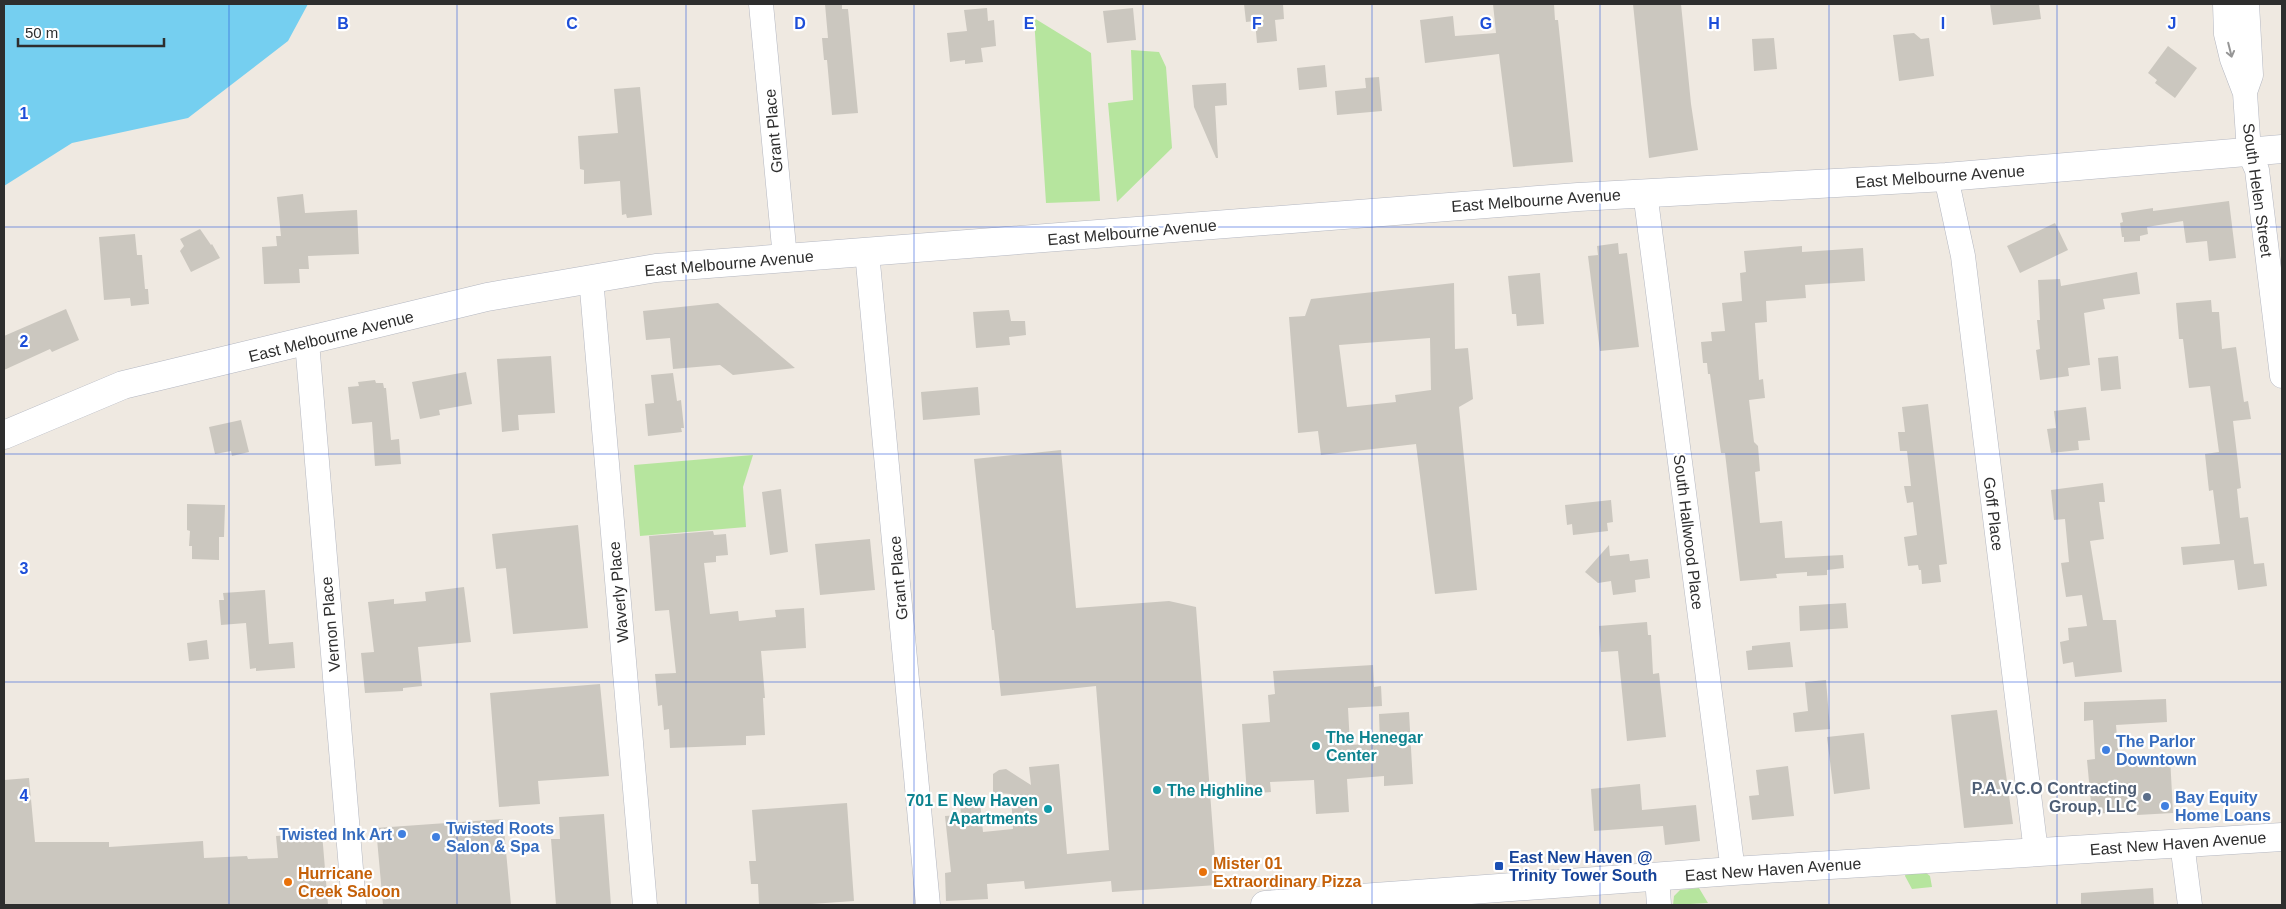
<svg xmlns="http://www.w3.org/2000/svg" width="2286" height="909" font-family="Helvetica,sans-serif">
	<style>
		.green { fill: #b6e59e }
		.water { fill: #75cff0 }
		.building { fill: #cbc7bf; fill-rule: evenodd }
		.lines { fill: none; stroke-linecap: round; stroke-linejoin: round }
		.street-casing { stroke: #b4b7c1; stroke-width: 25 }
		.secondary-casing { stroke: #b4b7c1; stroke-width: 29 }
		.street { stroke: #fff; stroke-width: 24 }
		.secondary { stroke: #fff; stroke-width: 28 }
		.oneway { stroke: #969696 }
		.grid { fill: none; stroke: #1d4ed8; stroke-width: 1; stroke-opacity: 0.55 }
		.culture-dot { fill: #0f9aa8; stroke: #fff; stroke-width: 2 }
		.shop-dot { fill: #3f7fe0; stroke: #fff; stroke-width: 2 }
		.service-dot { fill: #5c6f8a; stroke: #fff; stroke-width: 2 }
		.transit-dot { fill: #1a4fb4; stroke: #fff; stroke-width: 2 }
		.food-dot { fill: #e8710a; stroke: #fff; stroke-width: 2 }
		.labels { text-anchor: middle; stroke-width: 4.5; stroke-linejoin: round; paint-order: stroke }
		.street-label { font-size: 16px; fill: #2e2e2e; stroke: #fff }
		.culture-label { font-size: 16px; font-weight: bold; fill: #0d838f; stroke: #fff; text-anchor: start }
		.shop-label { font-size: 16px; font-weight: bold; fill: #366cbe; stroke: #fff; text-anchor: start }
		.service-label { font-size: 16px; font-weight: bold; fill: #4e5e75; stroke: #fff; text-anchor: end }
		.transit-label { font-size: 16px; font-weight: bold; fill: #164399; stroke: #fff; text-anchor: start }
		.food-label { font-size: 16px; font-weight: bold; fill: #c56008; stroke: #fff; text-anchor: start }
		.grid-label { font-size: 16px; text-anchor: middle; font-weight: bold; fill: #1d4ed8; stroke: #fff; stroke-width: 4.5; stroke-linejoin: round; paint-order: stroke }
	</style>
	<rect width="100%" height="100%" fill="#efe9e1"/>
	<path class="green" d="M1034 18 1091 53 1100 201 1046 203Z
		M1131 50 1159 52 1166 67 1172 148 1117 202 1108 103 1133 100Z
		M753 455 743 487 746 527 640 536 634 465Z
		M1906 872H1925L1930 876 1932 887 1912 889 1905 876Z
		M1699 888 1708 903 1673 905 1674 896 1680 890Z"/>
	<path class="water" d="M4 4H308L288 41 188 118 72 143 4 186Z"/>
	<path class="building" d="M825 4H842V9H848L858 113 832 115 827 60H824L822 38H828Z
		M1244 4H1283L1284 19 1275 20 1277 41 1257 43 1255 21 1246 22Z
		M1493 4H1554L1555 20H1558L1573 162 1513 167 1499 54 1425 63 1420 20 1453 16 1455 36 1496 33Z
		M1633 4H1681L1691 104 1698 150 1649 158Z
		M1990 4H2039L2041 19 1993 25Z
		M987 8 988 21 994 20 996 46 981 48 983 62 965 64V60L950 62 947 33 967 31 964 10Z
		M1133 8 1136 40 1107 43 1103 11Z
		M1914 33 1921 39 1929 38 1934 76 1899 81 1893 35Z
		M1774 38 1777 69 1754 71 1752 39Z
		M2168 46 2197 68 2175 98 2155 83 2157 80 2148 73Z
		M1325 65 1327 87 1299 90 1297 68Z
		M1379 77 1382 111 1337 115 1335 91 1366 88 1365 78Z
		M1226 83 1227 105 1215 106 1218 158H1216L1194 107 1192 85Z
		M640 87 652 215 627 218 626 214 622 215 620 181 584 184V170L580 169 578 136 618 133 614 89Z
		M303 194 305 213 357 210 359 254 308 256 309 269H299L300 283 264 284 262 247 277 246 276 236H281L277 197Z
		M2229 201 2236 258 2209 261 2207 241 2186 243 2183 221 2147 227 2148 234 2140 236V241L2124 242V237H2122L2120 223 2123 222 2121 213 2153 208V211Z
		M2055 223 2068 250 2020 273 2007 246Z
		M200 229 211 245 212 244 220 258 191 272 180 251 184 246 180 239Z
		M135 234 137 255H142L145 289H148L149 304 131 306 130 298 104 300 99 237Z
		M1618 243 1619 254 1627 253 1639 347 1600 351 1588 256 1598 255 1597 246Z
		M1802 246V252L1863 248 1865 281 1805 285 1806 298 1766 301 1767 322 1755 323 1759 380 1763 379 1765 398 1749 400 1754 442 1758 446 1760 471 1755 472 1760 523 1782 521 1785 558 1843 555 1844 568 1827 570V575L1807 576V572L1776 574 1777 578 1740 581 1725 453H1721L1710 374H1708L1707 363H1703L1701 342 1712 341 1711 332 1725 331 1722 303 1742 301 1740 273 1746 272 1744 251Z
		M2137 272 2140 294 2103 299 2105 309 2084 313 2090 365 2068 368 2069 376 2040 380 2036 350 2040 349 2037 320H2040L2038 280 2060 279 2061 286Z
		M1540 273 1544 324 1517 326 1516 314H1512L1508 276Z
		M1454 283 1455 349 1468 348 1473 399 1459 407 1477 590 1435 594 1416 444 1321 455 1318 431 1298 433 1289 317 1305 316 1311 299ZM1430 338 1431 390 1395 395 1396 402 1347 407 1339 345Z
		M2211 300 2212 312H2219L2222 349 2236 347 2244 402 2248 401 2251 419 2233 421 2241 488 2237 489 2240 518 2248 517 2254 564 2264 563 2267 586 2238 590 2234 560 2183 565 2181 547 2220 544 2213 490 2209 491 2205 454 2219 452 2210 386 2189 388 2183 339H2179L2176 303Z
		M718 303 795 368 733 375 720 365 673 369 670 338 646 340 643 311Z
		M66 309 79 340 52 352 50 349 4 370V336Z
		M1009 310 1011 321H1025L1026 335 1009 337 1010 345 976 348 973 312Z
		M551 356 555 413 518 415 519 430 502 432 497 359Z
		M2118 356 2121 389 2101 391 2098 358Z
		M466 372 472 404 439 410 440 415 420 419 412 382Z
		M673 373 677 401 681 400 684 428H681L682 432 648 436 645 404 654 403 651 375Z
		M375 380 376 383H383L384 388H386L391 440 399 439 401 464 375 466 372 422 352 424 348 387 359 386 358 382Z
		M978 387 980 415 923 420 921 392Z
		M1928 404 1947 564 1939 565 1941 582 1922 584 1921 570H1919L1918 565 1908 566 1904 537 1917 535 1913 502 1907 503 1904 486H1911L1907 451H1900L1898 432H1905L1902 407Z
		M2086 407 2090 440 2078 441 2079 450 2051 453 2047 429 2056 428 2054 411Z
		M241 420 249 452 232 456 231 451 215 454 209 427Z
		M1061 450 1076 608 1169 601 1196 607 1217 885 1112 892 1111 881 1025 889 1024 881 987 884 988 899 946 901 945 873 951 872 945 816 961 815 960 803 980 801 983 832 1013 829 1011 794 993 793V774L999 770 1006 769 1031 785 1029 767 1059 764 1067 854 1109 850 1096 686 1001 696 994 630H992L974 459Z
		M2103 483 2105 502H2099L2104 539 2090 541 2103 620H2116L2122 672 2075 677 2073 662 2063 664 2060 642 2069 640 2068 628 2087 626 2082 595 2066 597 2061 563 2069 562 2065 519 2054 520 2051 490Z
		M781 489 788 552 770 555 762 492Z
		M1611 500 1613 522 1607 523 1608 531 1573 535 1572 524 1567 525 1565 505Z
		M187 504 225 505 224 537H219V560L192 559V546H189L190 531 187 530Z
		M578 525 588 628 513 634 506 568 496 569 492 534Z
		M713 531 714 535 726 534 728 555 716 556V562L704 563 710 614 738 611 739 621 776 617 775 610 804 608 806 648 761 651 765 698H763L765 735 746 736V745L670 748 669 729 664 730 662 705 658 706 655 674 676 673 669 610 655 611 649 536Z
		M870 539 875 590 820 595 815 544Z
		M1609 545 1610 556 1629 554 1630 561 1648 559 1650 578 1635 580 1636 592 1613 595 1611 581 1598 583 1585 572Z
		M464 587 471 642 418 647 422 686 403 688V691L365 693 361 653 374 652 368 602 394 599V604L426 601 425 592Z
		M265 590 269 644 293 642 295 668 256 671V668L250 669 246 623 221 625 219 600H224L223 593Z
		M1846 603 1848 628 1800 631 1799 606Z
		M1647 622 1648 635H1651L1653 674 1659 673 1666 737 1627 741 1618 651 1601 652 1599 626Z
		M207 640 209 659 189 661 187 643Z
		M1790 642 1793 667 1748 670 1746 651 1752 650V646Z
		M1373 665 1374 687 1381 686 1382 706 1348 708 1350 745 1380 743 1379 714 1409 712 1413 784 1384 786V776L1347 779 1349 812 1316 814 1314 780 1270 782 1271 792 1247 794 1242 724 1270 722 1268 695 1275 694 1273 671Z
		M1826 680 1830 729 1795 732 1793 713 1808 711 1805 682Z
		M600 684 609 776 538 781 540 804 499 807 490 693Z
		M2166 699 2167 722 2116 725 2119 760 2170 756 2173 813 2137 815V811L2092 814 2087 760 2095 759 2093 720 2084 721V702Z
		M1997 710 2013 824 1964 828 1951 715Z
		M1864 733 1870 789 1834 794 1827 737Z
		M1788 766 1794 816 1752 820 1749 796 1759 795 1756 770Z
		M29 778 35 842H109V847L203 841 204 858 247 856 248 859 278 858 276 836 322 833 328 905H4V780Z
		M1640 784 1642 810 1696 805 1700 841 1665 845 1663 826 1594 831 1591 789Z
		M847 803 854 901 797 905H759L758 884H751L749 861H756L752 810Z
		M604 814 611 905H556L551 839H560L559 817Z
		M503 819 511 905H383L376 828Z
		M2153 888 2154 905H2081V893Z"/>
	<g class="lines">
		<defs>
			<path id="street" d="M761 4 785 258
				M2225 4 2226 34 2232 59 2245 93 2249 152 2257 170 2282 376
				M2245 92 2251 75 2247 4
				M1946 177 1963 256 2036 852
				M1645 192 1733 871
				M867 252 928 905
				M591 278 645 905
				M307 342 354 905
				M2182 843 2190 905
				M1657 877 1659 905"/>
			<path id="secondary" d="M4 435 123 385 487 297 656 268 1578 197 1946 177 2282 149
				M1265 905 1733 871 2282 837"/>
		</defs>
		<use href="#street" class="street-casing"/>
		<use href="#secondary" class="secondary-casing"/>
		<use href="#street" class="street"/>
		<use href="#secondary" class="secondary"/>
	</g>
	<defs><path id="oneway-shaft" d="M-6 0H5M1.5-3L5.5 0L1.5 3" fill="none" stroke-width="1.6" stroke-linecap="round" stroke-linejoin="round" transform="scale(1.25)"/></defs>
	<use class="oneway" href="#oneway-shaft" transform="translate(2230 50) rotate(76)"/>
	<path class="grid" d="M229 4V905M457 4V905M686 4V905M914 4V905M1143 4V905M1372 4V905M1600 4V905M1829 4V905M2057 4V905M4 227H2282M4 454H2282M4 682H2282"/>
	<g class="culture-dot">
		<circle cx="1316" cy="746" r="5"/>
		<circle cx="1157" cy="790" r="5"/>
		<circle cx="1048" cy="809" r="5"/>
	</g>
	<g class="shop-dot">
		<circle cx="2106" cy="750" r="5"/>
		<circle cx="2165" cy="806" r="5"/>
		<circle cx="402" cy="834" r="5"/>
		<circle cx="436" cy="837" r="5"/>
	</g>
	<circle class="service-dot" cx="2147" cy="797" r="5"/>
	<rect class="transit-dot" x="1494" y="861" width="10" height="10" rx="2.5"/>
	<g class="food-dot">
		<circle cx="1203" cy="872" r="5"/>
		<circle cx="288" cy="882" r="5"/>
	</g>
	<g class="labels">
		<g class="street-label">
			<text transform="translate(773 131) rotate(-95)" y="6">Grant Place</text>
			<text transform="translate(1940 176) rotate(-4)" y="6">East Melbourne Avenue</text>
			<text transform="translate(2258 190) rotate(82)" y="6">South Helen Street</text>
			<text transform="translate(1536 200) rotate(-4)" y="6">East Melbourne Avenue</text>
			<text transform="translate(1132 232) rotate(-5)" y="6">East Melbourne Avenue</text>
			<text transform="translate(729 263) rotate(-5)" y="6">East Melbourne Avenue</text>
			<text transform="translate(331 336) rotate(-14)" y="6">East Melbourne Avenue</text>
			<text transform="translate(1994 514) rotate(83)" y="6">Goff Place</text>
			<text transform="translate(1689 532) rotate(83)" y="6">South Hallwood Place</text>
			<text transform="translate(898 578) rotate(-95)" y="6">Grant Place</text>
			<text transform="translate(618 592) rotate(-95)" y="6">Waverly Place</text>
			<text transform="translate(330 624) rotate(-95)" y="6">Vernon Place</text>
			<text transform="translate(2178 843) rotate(-4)" y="6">East New Haven Avenue</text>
			<text transform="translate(1773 869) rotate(-4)" y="6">East New Haven Avenue</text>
		</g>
		<g class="culture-label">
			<text x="1326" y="743">The Henegar<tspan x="1326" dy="18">Center</tspan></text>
			<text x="1167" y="796">The Highline</text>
			<text x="1038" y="806" text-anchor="end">701 E New Haven<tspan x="1038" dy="18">Apartments</tspan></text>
		</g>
		<g class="shop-label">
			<text x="2116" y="747">The Parlor<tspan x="2116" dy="18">Downtown</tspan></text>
			<text x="2175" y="803">Bay Equity<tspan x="2175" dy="18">Home Loans</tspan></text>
			<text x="446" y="834">Twisted Roots<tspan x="446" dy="18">Salon &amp; Spa</tspan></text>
			<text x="392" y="840" text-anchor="end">Twisted Ink Art</text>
		</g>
		<g class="service-label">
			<text x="2137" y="794">P.A.V.C.O Contracting<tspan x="2137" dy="18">Group, LLC</tspan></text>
		</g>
		<g class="transit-label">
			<text x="1509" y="863">East New Haven @<tspan x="1509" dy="18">Trinity Tower South</tspan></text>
		</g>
		<g class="food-label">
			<text x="1213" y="869">Mister 01<tspan x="1213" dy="18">Extraordinary Pizza</tspan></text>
			<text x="298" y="879">Hurricane<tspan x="298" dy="18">Creek Saloon</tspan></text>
		</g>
	</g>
	<g class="grid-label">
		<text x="343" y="29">B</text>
		<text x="572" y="29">C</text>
		<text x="800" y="29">D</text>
		<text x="1029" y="29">E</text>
		<text x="1257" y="29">F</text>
		<text x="1486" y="29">G</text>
		<text x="1714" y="29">H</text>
		<text x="1943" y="29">I</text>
		<text x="2172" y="29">J</text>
		<text x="24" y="119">1</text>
		<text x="24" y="347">2</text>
		<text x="24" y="574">3</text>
		<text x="24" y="801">4</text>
	</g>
	<rect width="2286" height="909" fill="none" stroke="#2e2e2e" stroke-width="10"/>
	<path d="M18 38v8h146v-8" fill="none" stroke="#2e2e2e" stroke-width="2.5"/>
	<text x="25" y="38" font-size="15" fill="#2e2e2e" stroke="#ffffff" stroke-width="4" paint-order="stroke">50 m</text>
</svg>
